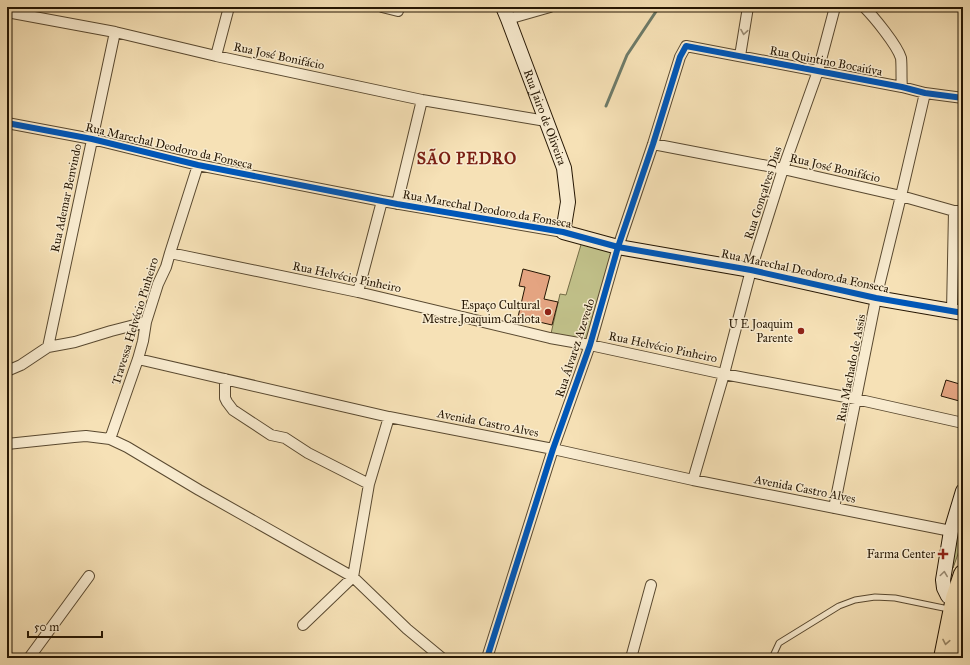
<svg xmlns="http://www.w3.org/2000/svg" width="970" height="665" font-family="'IM FELL Great Primer',serif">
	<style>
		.green { fill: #c1c18a; stroke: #736c46 }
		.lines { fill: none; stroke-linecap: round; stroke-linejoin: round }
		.stream { stroke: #6d7b69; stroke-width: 3 }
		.building { fill: #e4a481; stroke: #251603 }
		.lane-casing { stroke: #594930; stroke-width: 7 }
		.street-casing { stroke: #594930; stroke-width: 12 }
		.secondary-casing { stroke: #251603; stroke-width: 16 }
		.highway-casing { stroke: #251603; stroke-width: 20 }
		.lane { stroke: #f9ecd0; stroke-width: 5 }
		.street { stroke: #f9ecd0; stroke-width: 10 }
		.secondary { stroke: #f9ecd0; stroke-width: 14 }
		.highway { stroke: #f6e1b6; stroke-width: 18 }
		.cycleway-casing { stroke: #f9ecd0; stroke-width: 8 }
		.cycleway { stroke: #0057b8; stroke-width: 6 }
		.oneway { stroke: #9a8c74 }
		.oneway2 { stroke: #988665 }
		.poi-dot { fill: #8f2418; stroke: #f9ecd0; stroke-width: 1.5 }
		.labels { text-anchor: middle; stroke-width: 3; stroke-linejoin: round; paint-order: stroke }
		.street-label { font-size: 12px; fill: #251603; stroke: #f9ecd0 }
		.poi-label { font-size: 12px; fill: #251603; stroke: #f9ecd0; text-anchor: end }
		.district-label { font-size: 16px; font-weight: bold; letter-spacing: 1px; fill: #7a1f14; stroke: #f9ecd0 }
	</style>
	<rect width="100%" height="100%" fill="#f6e1b6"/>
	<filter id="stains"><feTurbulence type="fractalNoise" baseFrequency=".005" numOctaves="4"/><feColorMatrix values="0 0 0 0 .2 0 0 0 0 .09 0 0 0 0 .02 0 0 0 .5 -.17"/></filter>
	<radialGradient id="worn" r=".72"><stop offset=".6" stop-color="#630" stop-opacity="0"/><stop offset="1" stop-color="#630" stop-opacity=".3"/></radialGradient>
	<path class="green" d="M583 238 618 247 590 345 550 338 560 294 566 295Z
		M963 510V540L953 568C953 548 957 529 963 510Z"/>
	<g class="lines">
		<path class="stream" d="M606 106 627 55 659 7"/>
	</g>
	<path class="building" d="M523 269 550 276 544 299 558 302 552 325 518 317 525 287 519 286Z
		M946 380 963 385V402L941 396Z"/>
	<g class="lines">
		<defs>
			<path id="lane" d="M772 658 779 643 839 606 855 600 875 597 895 598 963 612"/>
			<path id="street" d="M382 7 398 11
				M864 7C874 17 897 45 901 58 902 66 901 79 902 87
				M7 12 115 32 216 56 422 100 546 121
				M508 19 550 7
				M216 56 229 7
				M740 56 748 7
				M7 123 92 139 198 165 382 201 563 232
				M653 144 783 169 901 196 954 211H963
				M397 204 422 100
				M170 253 358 292 550 338 590 345 724 374 856 399 963 423
				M358 292 382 201
				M952 311 954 211
				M48 347 115 32
				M138 359 389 417 553 449 693 480 951 531
				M7 371 21 365 48 347 75 342 111 331 146 322
				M225 379V398L227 402 233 410 271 435 285 438 308 453 369 484
				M110 439 138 359 143 341 146 322 158 284 166 267 170 253 198 165
				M7 444 74 437 86 436 110 439 127 447 199 490 353 577 407 629 442 658
				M693 480 724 374 751 270 783 169 818 71 835 7
				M834 508 876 298 901 196 925 93
				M303 625 353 577 369 484 389 417
				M29 658 89 576
				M487 658 553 449 590 345 618 247 653 144 680 57 686 46 902 87 925 93 963 98
				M631 658 651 585"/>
			<g id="secondary">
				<path id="s1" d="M503 7 508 19 564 168 568 202 563 232 618 247 751 270 876 298 963 313"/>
				<path d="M963 491 951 531 943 580 944 588 948 596 963 600"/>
			</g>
			<path id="highway" d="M943 658 955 598 963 574
				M957 658 963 623"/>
		</defs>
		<use href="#lane" class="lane-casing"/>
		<use href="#street" class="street-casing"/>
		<use href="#secondary" class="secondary-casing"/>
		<use href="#highway" class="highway-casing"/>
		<use href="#lane" class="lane"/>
		<use href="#street" class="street"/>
		<use href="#secondary" class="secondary"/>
		<use href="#highway" class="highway"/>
		<defs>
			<path id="cycleway" d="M7 123 92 139 198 165 397 204 563 232 618 247 751 270 876 298 963 313
				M487 658 553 449 590 345 618 247 653 144 680 57 686 46 902 87 925 93 963 98"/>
		</defs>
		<use href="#cycleway" class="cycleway-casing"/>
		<use href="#cycleway" class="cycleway"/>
	</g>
	<defs><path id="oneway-chevron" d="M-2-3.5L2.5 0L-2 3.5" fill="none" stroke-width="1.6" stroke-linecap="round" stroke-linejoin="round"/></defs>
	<g class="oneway">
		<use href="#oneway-chevron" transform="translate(744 32) rotate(99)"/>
		<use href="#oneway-chevron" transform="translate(944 574) rotate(-82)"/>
	</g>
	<use class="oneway2" href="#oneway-chevron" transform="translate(946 642) rotate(101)"/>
	<g class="poi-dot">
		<circle cx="548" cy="312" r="4"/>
		<circle cx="801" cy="331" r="4"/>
		<path d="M941 548h4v4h4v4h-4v4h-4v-4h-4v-4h4z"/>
	</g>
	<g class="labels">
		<g class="street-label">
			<text transform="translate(279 56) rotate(12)" y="4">Rua José Bonifácio</text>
			<text transform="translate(826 61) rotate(11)" y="4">Rua Quintino Bocaiúva</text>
			<text dy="4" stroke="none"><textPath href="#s1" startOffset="118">Rua Jairo de Oliveira</textPath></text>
			<text transform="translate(169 146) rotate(13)" y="4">Rua Marechal Deodoro da Fonseca</text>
			<text transform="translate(835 168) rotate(13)" y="4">Rua José Bonifácio</text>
			<text transform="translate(763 193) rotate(-72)" y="4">Rua Gonçalves Dias</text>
			<text transform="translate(66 198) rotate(-78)" y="4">Rua Ademar Benvindo</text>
			<text transform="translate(487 209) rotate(10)" y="4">Rua Marechal Deodoro da Fonseca</text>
			<text transform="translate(805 271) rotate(12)" y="4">Rua Marechal Deodoro da Fonseca</text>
			<text transform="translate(347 277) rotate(12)" y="4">Rua Helvécio Pinheiro</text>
			<text transform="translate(135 321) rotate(-73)" y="4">Travessa Helvécio Pinheiro</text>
			<text transform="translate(663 347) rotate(12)" y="4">Rua Helvécio Pinheiro</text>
			<text transform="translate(575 348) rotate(-72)" y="4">Rua Álvarez Azevedo</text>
			<text transform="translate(851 368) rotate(-79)" y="4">Rua Machado de Assis</text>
			<text transform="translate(488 423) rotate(11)" y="4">Avenida Castro Alves</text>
			<text transform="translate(805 489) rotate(11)" y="4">Avenida Castro Alves</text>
		</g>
		<g class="poi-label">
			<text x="540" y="309">Espaço Cultural<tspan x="540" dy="14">Mestre Joaquim Carlota</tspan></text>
			<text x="793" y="328">U E Joaquim<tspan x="793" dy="14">Parente</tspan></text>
			<text x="935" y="558">Farma Center</text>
		</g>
		<g class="district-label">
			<text x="467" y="164">SÃO PEDRO</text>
		</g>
	</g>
	<rect width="970" height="665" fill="none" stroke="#f6e1b6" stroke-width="24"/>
	<rect x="8" y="8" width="954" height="649" fill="none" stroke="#251603" stroke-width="2"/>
	<rect x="12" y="12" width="946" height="641" fill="none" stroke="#251603"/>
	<path d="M28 631v6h74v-6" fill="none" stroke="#251603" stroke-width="2"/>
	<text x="34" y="631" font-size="12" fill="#251603" stroke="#f9ecd0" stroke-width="3" paint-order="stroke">50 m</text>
	<rect width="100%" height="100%" filter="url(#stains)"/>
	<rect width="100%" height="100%" fill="url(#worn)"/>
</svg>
